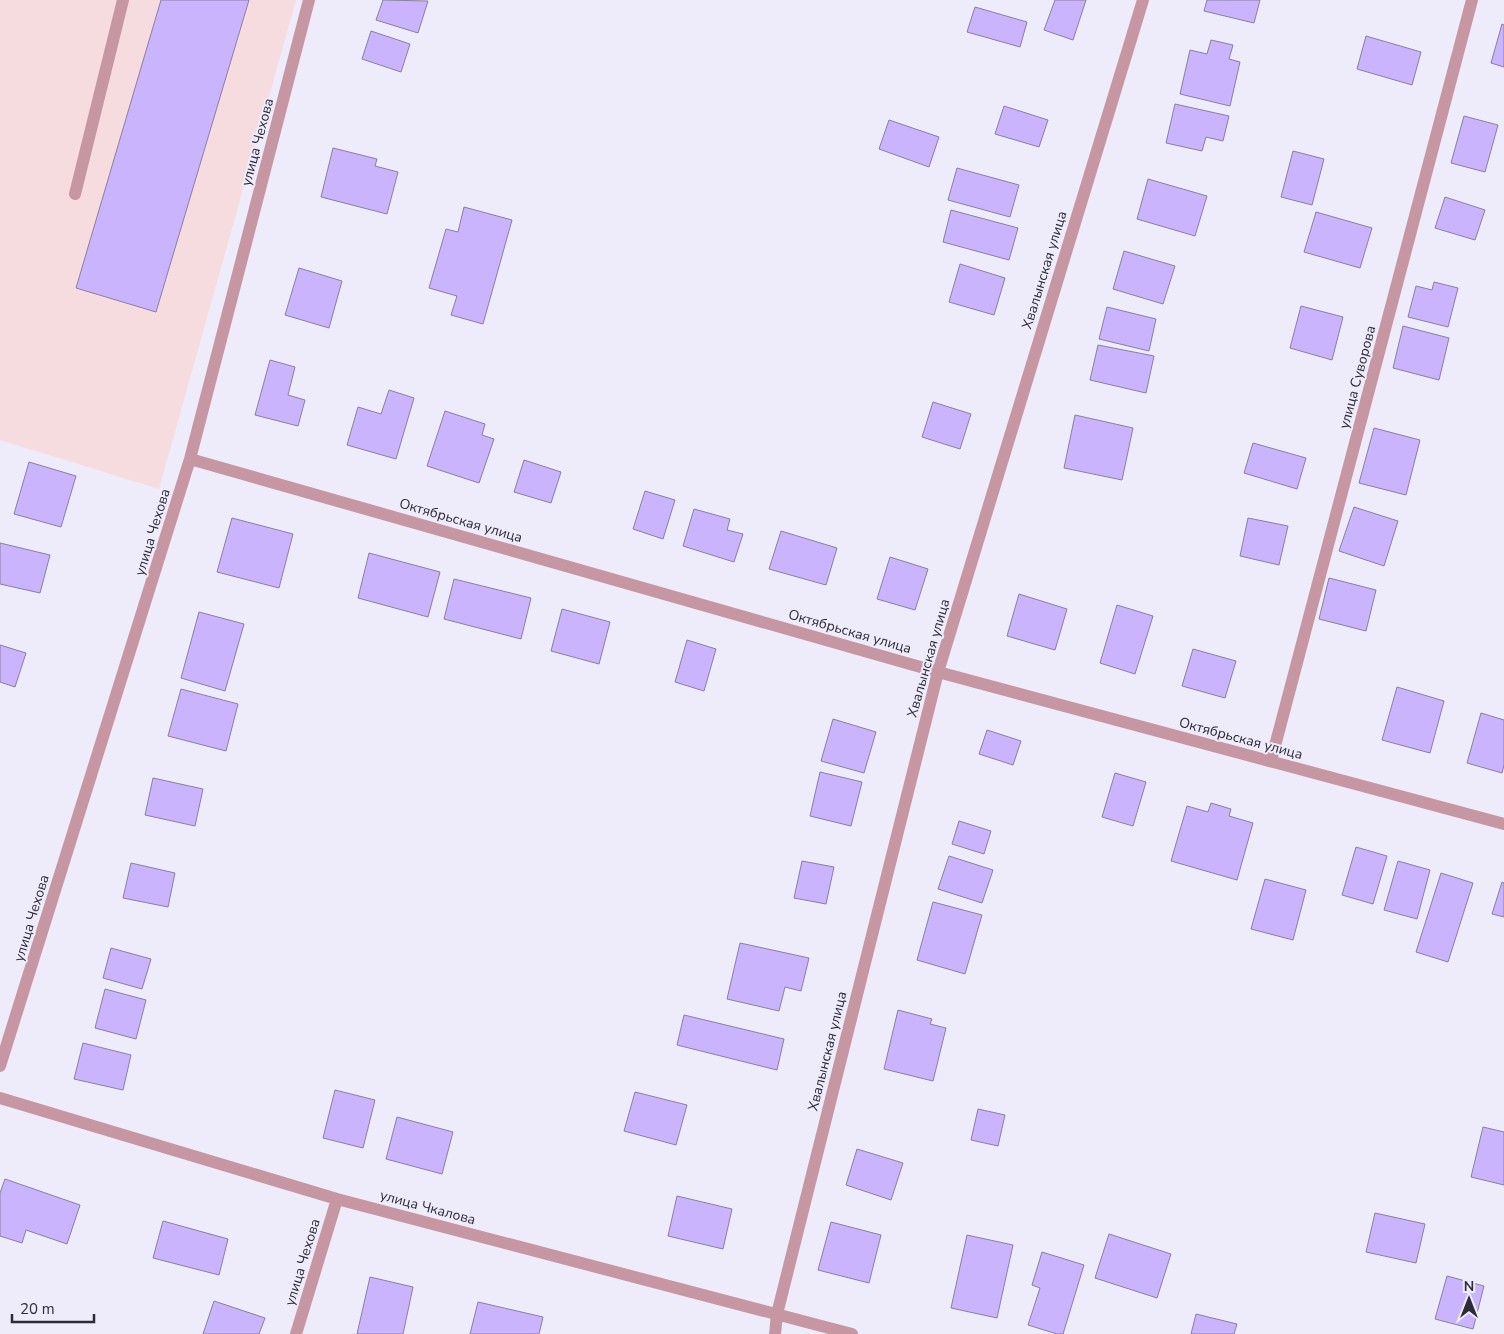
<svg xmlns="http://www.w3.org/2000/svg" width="1504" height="1334" font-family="'Nunito Sans',sans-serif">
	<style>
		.industrial { fill: #f7dcdf }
		.building { fill: #cab4fd; stroke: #897fa0 }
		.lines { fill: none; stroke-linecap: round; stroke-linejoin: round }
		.lane { stroke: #c697a2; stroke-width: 12 }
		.street { stroke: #c697a2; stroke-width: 12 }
		.labels { text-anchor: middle; stroke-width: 4; stroke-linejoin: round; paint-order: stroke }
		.street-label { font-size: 14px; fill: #2e2b38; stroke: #eeebfa }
	</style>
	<rect width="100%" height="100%" fill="#eeebfa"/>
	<path class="industrial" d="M0 0H296L159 489 0 440Z"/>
	<path class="building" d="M161 0H249L156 312 76 288Z
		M383 0 428 1 418 33 376 20Z
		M1055 0H1086L1073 40 1044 30Z
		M1207 0H1260L1254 23 1204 11Z
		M975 7 1027 22 1020 47 967 32Z
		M1502 24 1504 25V67L1491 63Z
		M371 31 410 44 401 72 362 59Z
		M1366 36 1421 52 1412 85 1357 69Z
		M1211 40 1233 45 1229 59 1240 62 1230 106 1180 94 1190 50 1207 54Z
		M1175 104 1229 116 1223 141 1206 137 1202 151 1166 143Z
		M1004 106 1048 120 1039 147 995 134Z
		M1464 116 1498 125 1485 172 1451 163Z
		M889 120 939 137 929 167 879 149Z
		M333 148 377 159 375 166 398 172 387 214 321 197Z
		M1293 151 1324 159 1312 205 1281 197Z
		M957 168 1019 185 1010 217 948 200Z
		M1148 179 1207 196 1195 236 1137 219Z
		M1445 197 1485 210 1475 240 1435 228Z
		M464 207 512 220 483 324 451 315 457 296 429 288 446 229 458 232Z
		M951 210 1018 228 1009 260 943 242Z
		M1316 212 1372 228 1360 268 1304 252Z
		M1124 251 1175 266 1163 304 1113 289Z
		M960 264 1005 278 994 315 949 302Z
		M299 268 342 281 329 328 285 315Z
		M1434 282 1458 288 1448 327 1408 317 1416 286 1432 290Z
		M1301 306 1343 317 1332 360 1290 348Z
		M1107 307 1156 319 1149 351 1099 339Z
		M1403 326 1449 338 1439 380 1393 368Z
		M1098 345 1154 356 1146 393 1090 380Z
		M270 360 295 367 288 395 305 400 298 426 255 415Z
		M389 390 414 398 396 459 347 445 358 407 381 414Z
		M933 402 971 414 960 449 922 437Z
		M445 411 485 424 482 435 494 439 479 483 427 466Z
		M1075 415 1133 428 1122 480 1064 468Z
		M1374 428 1420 440 1406 495 1359 483Z
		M1253 443 1306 458 1297 489 1244 473Z
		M524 460 561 472 551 503 514 492Z
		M29 462 76 476 61 527 14 514Z
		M645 491 675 500 663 539 633 529Z
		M1354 507 1398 521 1384 566 1339 551Z
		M694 509 730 519 727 530 743 534 734 562 683 546Z
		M232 518 293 534 279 588 217 572Z
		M1248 518 1288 526 1279 565 1240 556Z
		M781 531 837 548 826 585 769 569Z
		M0 543 50 555 40 593 0 584Z
		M369 553 440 572 428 617 358 598Z
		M890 557 928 569 915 610 877 599Z
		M1329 578 1376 590 1366 631 1319 619Z
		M454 579 531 598 521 639 444 619Z
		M1019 594 1067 609 1055 650 1007 636Z
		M1117 605 1153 616 1135 674 1100 663Z
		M562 609 610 622 599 664 551 651Z
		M199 612 244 624 225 691 181 678Z
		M687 640 716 649 704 691 675 682Z
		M0 645 26 653 15 687 0 682Z
		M1193 649 1236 661 1225 698 1182 686Z
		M1397 687 1444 701 1430 753 1382 740Z
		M181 689 238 704 226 751 168 736Z
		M1481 713 1504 720V765L1502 773 1467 763Z
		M833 719 876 732 864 773 821 761Z
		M987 730 1021 741 1013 765 979 754Z
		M820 772 862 782 851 826 810 816Z
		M1115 773 1146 782 1133 826 1102 817Z
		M153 778 203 789 195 826 145 815Z
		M1211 803 1231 809 1229 816 1253 823 1237 880 1171 861 1187 806 1208 812Z
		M959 821 991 831 984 854 952 844Z
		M1356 847 1387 856 1373 904 1342 895Z
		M949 856 993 870 982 903 938 889Z
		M802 861 834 867 826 904 794 898Z
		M1398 861 1430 870 1417 919 1384 910Z
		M131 863 175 873 168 907 123 898Z
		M1441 873 1473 883 1448 962 1416 952Z
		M1265 879 1306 890 1293 940 1251 929Z
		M1502 882 1504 883V917L1492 914Z
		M933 902 982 915 965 974 917 960Z
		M740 943 809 958 801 991 785 987 779 1011 727 999Z
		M111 948 151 959 142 989 103 978Z
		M105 989 146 1000 136 1039 95 1028Z
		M898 1010 932 1019 930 1024 946 1028 933 1081 884 1069Z
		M684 1015 784 1039 777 1070 677 1045Z
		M83 1043 131 1055 123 1090 74 1079Z
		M335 1090 375 1100 363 1148 323 1138Z
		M635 1092 687 1105 676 1145 624 1131Z
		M978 1109 1005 1115 998 1146 971 1140Z
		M397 1117 453 1132 442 1174 386 1159Z
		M1483 1127 1504 1132V1185L1471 1177Z
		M857 1149 903 1163 891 1200 846 1185Z
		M5 1179 80 1205 67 1244 26 1230 22 1243 0 1236V1193Z
		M677 1196 732 1209 723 1249 668 1236Z
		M1375 1213 1425 1224 1416 1263 1366 1252Z
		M163 1221 228 1239 219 1275 153 1258Z
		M831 1222 881 1235 869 1283 818 1270Z
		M1109 1234 1171 1254 1157 1298 1095 1278Z
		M967 1235 1013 1245 997 1318 951 1308Z
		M1042 1252 1084 1265 1063 1334H1057L1028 1325 1040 1288 1032 1285Z
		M1447 1276 1484 1286 1473 1329 1435 1319Z
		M370 1277 413 1287 403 1334H357Z
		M214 1301 265 1318 259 1334H203Z
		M478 1302 543 1317 539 1334H470Z
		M1196 1314 1237 1324 1234 1334H1191Z"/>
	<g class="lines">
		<path class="lane" d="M75 194 123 0"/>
		<path class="street" d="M190 459 938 672 1504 824
			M1271 761 1472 0
			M0 1066 190 459 309 0
			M0 1098 337 1199 852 1334
			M296 1334 337 1199
			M775 1334 777 1314 938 672 1143 0"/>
	</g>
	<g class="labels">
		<g class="street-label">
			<text transform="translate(257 142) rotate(-75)" y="5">улица Чехова</text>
			<text transform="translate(1044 270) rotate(-73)" y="5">Хвалынская улица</text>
			<text transform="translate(1357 377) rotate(-75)" y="5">улица Суворова</text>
			<text transform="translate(461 520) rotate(16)" y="5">Октябрьская улица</text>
			<text transform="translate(152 532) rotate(-73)" y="5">улица Чехова</text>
			<text transform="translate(850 631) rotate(16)" y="5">Октябрьская улица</text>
			<text transform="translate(928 658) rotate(-74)" y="5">Хвалынская улица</text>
			<text transform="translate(1241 738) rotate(15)" y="5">Октябрьская улица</text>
			<text transform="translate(31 918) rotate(-73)" y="5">улица Чехова</text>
			<text transform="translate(827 1051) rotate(-76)" y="5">Хвалынская улица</text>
			<text transform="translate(428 1207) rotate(15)" y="5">улица Чкалова</text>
			<text transform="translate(302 1262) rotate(-73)" y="5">улица Чехова</text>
		</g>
	</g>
	<g transform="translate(1469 1299)" stroke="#eeebfa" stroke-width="4" paint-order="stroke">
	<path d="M0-4L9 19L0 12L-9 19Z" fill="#2e2b38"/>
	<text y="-8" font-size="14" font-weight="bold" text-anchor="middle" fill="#2e2b38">N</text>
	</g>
	<path d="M12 1314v8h82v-8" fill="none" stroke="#2e2b38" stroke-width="2.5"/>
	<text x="20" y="1314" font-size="15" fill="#2e2b38" stroke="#eeebfa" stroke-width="4" paint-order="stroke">20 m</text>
</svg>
